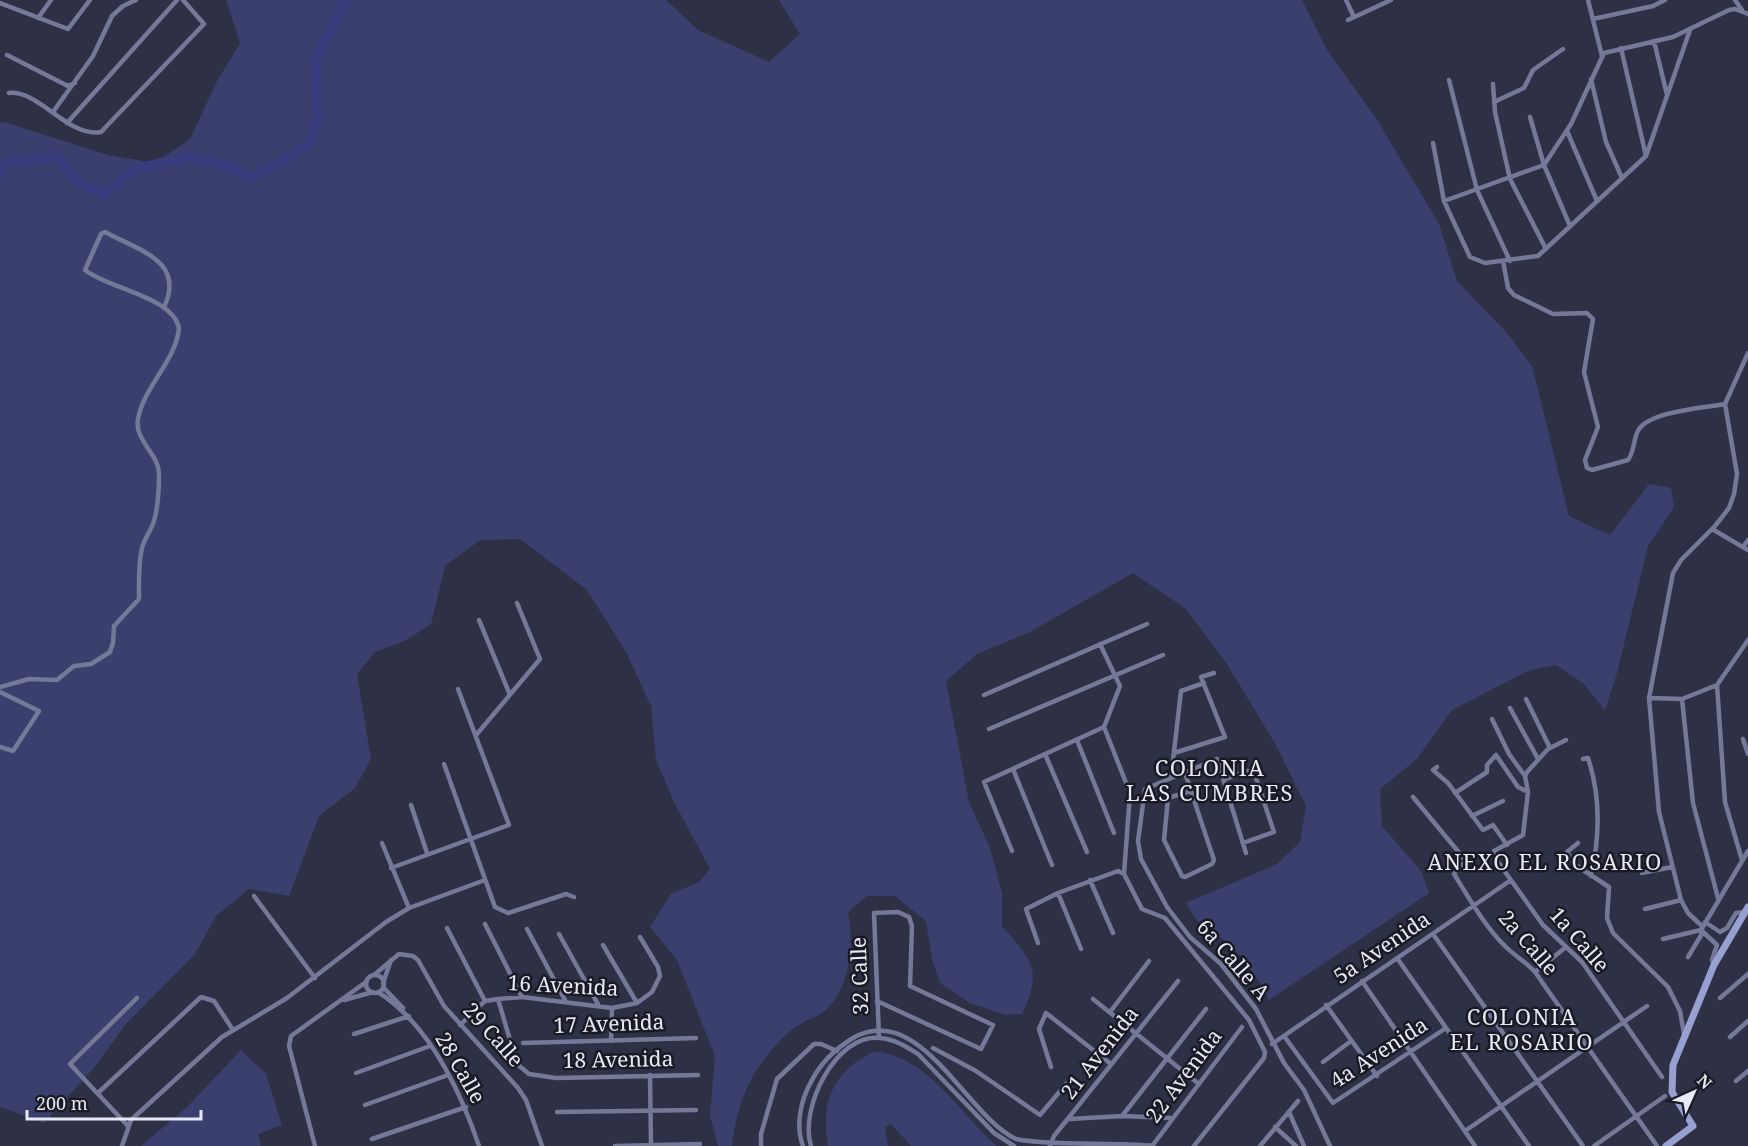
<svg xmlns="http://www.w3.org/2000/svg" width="1748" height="1146" font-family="'Noto Serif',serif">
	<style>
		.green { fill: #3a3f6d }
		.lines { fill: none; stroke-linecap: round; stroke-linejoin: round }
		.river { stroke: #393d7e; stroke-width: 10 }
		.minor { stroke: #747998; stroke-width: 4.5 }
		.secondary { stroke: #98a0d2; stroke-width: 7 }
		.labels { text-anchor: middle; stroke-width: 5; stroke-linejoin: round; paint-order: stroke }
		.street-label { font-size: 21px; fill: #e7e9f6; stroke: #191a23 }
		.neighbourhood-label { font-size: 22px; letter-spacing: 1.5px; fill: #e7e9f6; stroke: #191a23 }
	</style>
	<rect width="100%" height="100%" fill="#2e3145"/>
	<path class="green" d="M226 0H666L698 30 769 62 800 34 779 0H1302L1327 50 1376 118 1439 224 1457 281 1507 333 1532 366 1569 516 1610 535 1649 484 1671 488 1674 507 1648 546 1617 673 1605 710 1583 683 1556 665 1530 670 1452 710 1417 759 1380 789 1382 826 1421 871 1429 893 1269 1000C1258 978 1245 958 1225 941 1203 924 1201 930 1186 903L1277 864 1300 842 1306 806 1276 745 1227 664 1186 609 1133 573 1030 632 977 654 946 681 969 802 990 848 1002 893V926C1032 960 1043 970 1022 1014L1005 1015 970 1003 940 983 932 959 926 921 895 896H867L848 912C854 945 851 986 826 1010 820 1016 809 1019 802 1023 792 1028 781 1039 774 1047 748 1076 736 1108 732 1146H718L710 1115 715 1056 677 960 650 927 671 894 699 882 710 869 674 802 656 760 651 706 626 652 587 590 520 539 480 540 445 566 431 624 405 641 375 652 357 674 371 759 355 788 319 816 289 896 249 889 216 916 195 954 126 1024 93 1069 44 1123 0 1107V123L4 122 108 155 155 163 190 139 217 81 240 43Z
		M241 1050 266 1074 282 1125 258 1134 261 1146H141L187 1107Z
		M875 1051C931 1059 958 1112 997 1146H911L891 1124 885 1127 888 1146H828C820 1101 834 1070 875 1051Z"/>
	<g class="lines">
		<path class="river" d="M0 174 7 162 57 157 78 182 105 195 135 169 189 157 229 166 251 178 281 163 311 142 318 118 316 59 346 0"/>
		<path class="minor" d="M1346 0 1354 17
			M1588 0 1602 56
			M1735 0 1742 10
			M0 3 68 29 90 0
			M38 18 51 0
			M1593 19 1653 6 1665 0
			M1348 20 1391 0
			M1654 41 1667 95
			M1621 48 1646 156
			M7 55 68 86 75 83
			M1591 79 1606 142 1622 178
			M1449 80 1477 190 1510 261
			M1493 84 1495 112 1510 179 1546 249
			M9 93C40 90 68 138 101 132L204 24 183 0
			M1494 102 1524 88 1533 70 1563 49
			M53 112 93 56 112 16 123 6 136 0
			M1530 117 1544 165 1570 226
			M67 123 177 0
			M1567 131 1597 201
			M1433 143 1444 201 1470 257 1485 263 1538 256 1646 156 1690 30
			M1444 201 1544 165 1571 124 1604 53 1673 37 1729 10 1735 9 1748 14
			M1503 261 1508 288 1514 295 1553 314 1587 313 1593 319 1584 372 1598 427 1585 460 1587 468 1592 470 1628 460C1635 451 1633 438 1639 429 1652 411 1704 408 1725 404
			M1712 529 1748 550
			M1743 547 1748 540
			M479 620 510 695
			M1100 644 1120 686 1104 727 1130 793 1124 874 1142 909 1165 918 1249 1020 1265 1052 1264 1058 1194 1146
			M1717 685 1725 802 1742 860
			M0 687 29 679 57 680 74 666 91 664 110 652 113 643 114 626 139 599C139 582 138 565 142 548 144 539 150 532 153 524 158 510 159 488 159 473 158 453 134 440 138 419 144 386 176 361 179 328 173 297 109 289 85 270L101 234 105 232C138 250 186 261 164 307
			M0 692 39 711 13 751 0 747
			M984 695 1147 624
			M1649 698 1682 699 1717 685 1748 640
			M1526 699 1550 748
			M1682 699 1693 803 1718 898
			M1510 708 1538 759
			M1492 719 1509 754 1525 776
			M989 729 1163 655
			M477 734 540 659 517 603
			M1743 739 1748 754
			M1077 740 1114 833
			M1566 740 1548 749 1527 772 1525 776 1528 792 1523 835 1494 851 1493 855 1543 925 1582 962 1662 1077
			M1174 753 1225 737 1201 677 1214 673
			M1045 754 1087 852
			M1583 759 1588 758C1601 797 1600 836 1591 876
			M444 764 495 907 508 913 566 894 574 897
			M1437 767 1433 770 1448 783 1483 830 1493 825 1507 845
			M1013 769 1052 865
			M1185 773 1214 860 1212 864 1185 877 1182 876 1164 840 1168 798 1191 791
			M1171 778 1181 691 1204 683
			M1225 779 1248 771 1254 772 1274 832 1243 843
			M1455 793 1487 772V765L1496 755 1518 787 1528 792
			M1413 797 1466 861 1454 874C1469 898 1485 927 1506 947 1515 956 1526 962 1535 972L1657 1146
			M411 805 427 853
			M1472 816 1503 801
			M382 843 409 908
			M1578 843 1567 852 1574 864 1609 887 1607 918 1613 933 1668 987 1680 1011 1684 1034
			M1012 851 984 782 1104 727
			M1246 853 1217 759 1145 789 1138 841 1141 859 1167 907 1190 937 1221 964 1256 1009 1284 1063 1304 1090 1330 1146
			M391 868 509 825 458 689
			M1642 873 1672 867
			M1090 880 1113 933
			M1058 893 1081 949
			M254 896 315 978
			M1645 909 1681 900
			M1705 922 1720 932 1727 928 1736 913 1745 912
			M485 924 522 997
			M1703 927 1688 913 1681 900 1659 812 1649 698 1673 573 1681 560 1715 526 1729 508 1734 494 1737 474 1725 404 1748 353
			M447 928 485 1001
			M527 929 566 1002
			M1701 930 1717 945 1712 960 1714 965
			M559 934 599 1006
			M1433 934 1583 1146
			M1663 939 1701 930 1748 851
			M1038 943 1026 909 1058 893 1118 871 1124 874
			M603 945 637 1003
			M1688 957 1703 932
			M1397 958 1529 1146
			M1535 972 1566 947
			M374 975 399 954 413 956 418 960 444 1006 518 1088 526 1100 542 1146
			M366 984a9 9 0 1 1 18 0a9 9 0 1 1-18 0Z
			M1362 981 1475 1146
			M383 983 391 960
			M383 987 403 1008
			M378 992C430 1025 460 1090 479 1146
			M1720 998 1748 974
			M498 999 517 1064 529 1074 556 1078 698 1075
			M1093 999 1199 1084
			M344 1000 373 992
			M877 1001 981 1049 993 1025 910 986 912 926 909 917 898 912 874 913 879 1037
			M1326 1005 1377 1076
			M1110 1012 1149 961
			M460 1025 485 1001 498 999 522 997 612 1008 637 1003 652 992 660 976 658 967 640 937
			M354 1034 409 1016
			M1284 1036 1333 1103 1446 1028
			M1730 1037 1748 1021
			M611 1041 612 1008
			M523 1043 696 1038
			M1272 1044 1511 880
			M933 1048 976 1071 1040 1115 1066 1084
			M1323 1062 1351 1041
			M1051 1067 1039 1029 1046 1013 1111 1064
			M356 1073 430 1046
			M650 1075 651 1144
			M1736 1081 1748 1071
			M98 1093 201 997 214 1001 233 1030
			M365 1105 448 1075
			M557 1112 696 1110
			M1289 1112 1304 1146
			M1122 1116 1206 1009
			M1070 1119 1122 1116 1171 1118
			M127 1125 70 1064 137 998
			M1275 1127 1296 1146
			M1465 1131 1647 1006
			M372 1139 466 1107
			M122 1146 131 1120 222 1037 287 998 386 922 409 908 485 880
			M315 1146 289 1046 291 1036 366 982
			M615 1146 700 1144
			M761 1146V1134L777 1079 814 1044H821L837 1051
			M803 1146C795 1125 801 1099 812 1080 822 1061 835 1049 853 1038 920 1000 966 1116 1016 1139 1046 1146 1115 1142 1153 1146
			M811 1146C799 1108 836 1033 880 1038 894 1039 907 1047 918 1054L994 1133 1014 1146
			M1050 1146 1054 1136 1178 981
			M1152 1146 1242 1027
			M1260 1146 1298 1101
			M1594 1146 1665 1096"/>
		<path class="secondary" d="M1666 1146 1693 1126 1672 1092 1673 1065 1714 965 1748 907"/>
	</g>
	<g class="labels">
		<g class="street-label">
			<text transform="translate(1579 940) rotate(49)" y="7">1a Calle</text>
			<text transform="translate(1528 943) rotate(49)" y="7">2a Calle</text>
			<text transform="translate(1382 948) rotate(-34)" y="7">5a Avenida</text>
			<text transform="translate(1233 960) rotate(49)" y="7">6a Calle A</text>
			<text transform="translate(860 976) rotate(-92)" y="7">32 Calle</text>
			<text transform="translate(563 986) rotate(3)" y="7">16 Avenida</text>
			<text transform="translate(609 1024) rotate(-2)" y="7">17 Avenida</text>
			<text transform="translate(493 1035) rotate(48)" y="7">29 Calle</text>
			<text transform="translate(1100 1053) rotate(-52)" y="7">21 Avenida</text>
			<text transform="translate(1379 1053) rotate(-33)" y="7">4a Avenida</text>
			<text transform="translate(618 1060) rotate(-1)" y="7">18 Avenida</text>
			<text transform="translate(460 1068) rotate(60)" y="7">28 Calle</text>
			<text transform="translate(1184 1076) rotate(-53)" y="7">22 Avenida</text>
		</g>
		<g class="neighbourhood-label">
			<text x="1210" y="776">COLONIA<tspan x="1210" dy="25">LAS CUMBRES</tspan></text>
			<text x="1545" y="870">ANEXO EL ROSARIO</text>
			<text x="1522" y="1025">COLONIA<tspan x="1522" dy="25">EL ROSARIO</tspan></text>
		</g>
	</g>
	<g transform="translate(1694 1092) rotate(45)" stroke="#191a23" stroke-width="4.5" paint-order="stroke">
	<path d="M0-4.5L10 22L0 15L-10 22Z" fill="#e7e9f6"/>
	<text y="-9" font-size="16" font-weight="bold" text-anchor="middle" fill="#e7e9f6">N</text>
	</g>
	<path d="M27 1110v9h174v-9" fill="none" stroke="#e7e9f6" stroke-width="3"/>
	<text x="36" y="1110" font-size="18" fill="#e7e9f6" stroke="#191a23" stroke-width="4.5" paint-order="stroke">200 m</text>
</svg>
